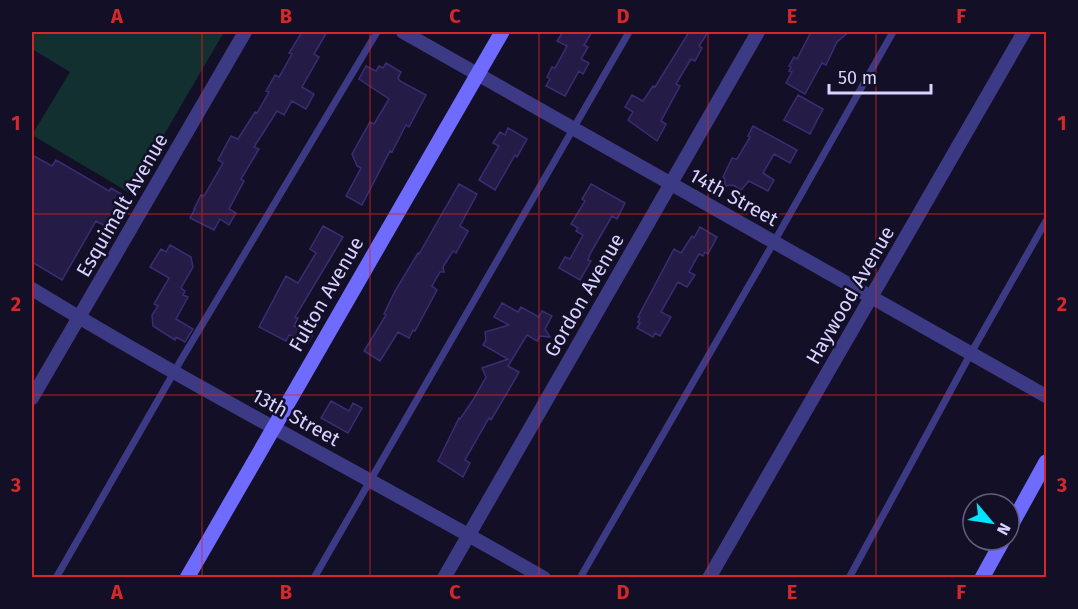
<svg xmlns="http://www.w3.org/2000/svg" width="1078" height="609" font-family="'Fira Sans',sans-serif">
	<style>
		.green { fill: #12302f }
		.building { fill: #241b47; stroke: #3b2d73; stroke-width: 1.5 }
		.lines { fill: none; stroke-linecap: round; stroke-linejoin: round }
		.lane { stroke: #3d3a85; stroke-width: 7 }
		.street { stroke: #3d3a85; stroke-width: 14 }
		.secondary { stroke: #6f6bff; stroke-width: 15 }
		.grid { fill: none; stroke: #d62828; stroke-width: 1.5; stroke-opacity: 0.55 }
		.labels { text-anchor: middle; stroke-width: 5; stroke-linejoin: round; paint-order: stroke }
		.street-label { font-size: 20px; fill: #d9d4ff; stroke: #130f26 }
		.neatline { fill: none; stroke: #d62828; stroke-width: 2 }
		.grid-label { font-size: 20px; text-anchor: middle; font-weight: bold; fill: #d62828 }
	</style>
	<rect width="100%" height="100%" fill="#130f26"/>
	<path class="green" d="M35 32H224L130 193 32 135 70 72 32 49V37Z"/>
	<path class="building" d="M302 32H327L314 54 319 57 302 87 314 94 306 109 292 101 284 115 277 111 254 147 259 149 241 179 244 181 229 209 236 213 229 225 220 219 214 230 190 218 195 209H194L201 195 204 196 223 163 218 160 231 136 238 139 255 112 257 113 269 92 266 91 275 75 279 77 292 54 289 53Z
		M563 32H592L584 45 588 47 581 59 589 63 583 74 579 71 565 96 546 86 550 79 547 77 552 67 555 68 567 46 557 41Z
		M689 32H708L699 46 702 48 695 61 691 59 676 84 680 86 661 121 666 124 657 141 628 120 633 112 625 107 632 95 643 101 653 86 655 87Z
		M811 32H849L837 42 826 65 822 63 805 94 786 83 792 72 789 71 791 67 789 66 794 57 797 59Z
		M386 63 401 72 398 78 400 81 426 95 409 127 406 125 392 152 390 151 362 205 346 196 361 168 357 166 352 154 370 122 374 124 389 99 359 79 366 66 376 71 379 66 383 68Z
		M798 95 823 109 810 134 784 120Z
		M753 126 797 150 790 163 774 154 763 173 774 180 768 191 749 181 741 190 733 185 725 186V179L723 177 732 158 737 159 750 137 748 136Z
		M508 128 527 139 517 157 515 155 495 190 479 180 499 146 493 143 500 132 505 135Z
		M32 155 52 166 56 160 109 191 111 188 123 195 105 226 96 221 62 280 32 262Z
		M459 184 477 194 460 226 468 231 456 253 453 251 443 267 444 272H440L432 286 437 290 415 331 413 330 409 338 398 332 380 361 364 351 386 315 384 314 395 291 418 253 419 254Z
		M591 184 625 203 617 219 612 216 590 254 588 260 591 261 580 280 559 268 565 257 570 259 583 235 576 231 578 228 571 224 585 201 582 199Z
		M323 226 343 237 295 317 298 318 294 326 312 336 308 343 289 335 286 341 259 327 286 276 298 283 316 253 310 249Z
		M700 227 717 237 708 254 705 252 703 256 699 254 689 272 695 275 687 287 678 282 661 312 671 317 660 336 655 333 653 337 637 328 640 323 638 322 640 318 638 317 674 249 681 253 692 236 694 238Z
		M170 245 191 257 193 267 181 288 185 291 183 295 188 297 176 319 193 329 185 342 176 337 175 340 153 326 152 315 158 306 154 304 169 278 150 267 161 249 166 252Z
		M502 303 518 312 521 307 539 317 542 311 552 316 545 329 550 337 540 336 537 341 527 335 508 366 519 372 517 376 491 420 489 418 465 460 470 463 463 477 438 461 459 418 460 419 473 400 486 377 482 368 508 359 483 345 486 340 485 332 509 325 494 317Z
		M331 401 349 411 353 403 362 408 348 433 321 418Z"/>
	<g class="lines">
		<path class="lane" d="M56 578 181 360 377 32
			M314 578 629 32
			M580 578 774 242 893 32
			M849 578 971 353 1046 221"/>
		<path class="street" d="M403 32 1046 396
			M32 289C199 391 374 480 544 578
			M32 398 245 32
			M444 578 758 32
			M709 578 1024 32"/>
		<path class="secondary" d="M1009 529 1046 462
			M187 578 502 32
			M982 578 1003 540"/>
	</g>
	<path class="grid" d="M202 32V578M370 32V578M539 32V578M708 32V578M876 32V578M32 214H1046M32 395H1046"/>
	<g class="labels">
		<g class="street-label">
			<text transform="translate(734 197) rotate(29)" y="7">14th Street</text>
			<text transform="translate(122 205) rotate(-60)" y="7">Esquimalt Avenue</text>
			<text transform="translate(326 294) rotate(-60)" y="7">Fulton Avenue</text>
			<text transform="translate(584 295) rotate(-60)" y="7">Gordon Avenue</text>
			<text transform="translate(850 295) rotate(-60)" y="7">Haywood Avenue</text>
			<text transform="translate(296 417) rotate(29)" y="7">13th Street</text>
		</g>
	</g>
	<rect width="1078" height="609" fill="none" stroke="#130f26" stroke-width="66"/>
	<g transform="translate(991 522) rotate(119)"><circle r="28" fill="#130f26" stroke="#625e7d" stroke-width="1.5"/>
	<path d="M0-4.5L10 22L0 15L-10 22Z" fill="#00e5ff"/>
	<text y="-9" font-size="16" font-weight="bold" text-anchor="middle" fill="#d9d4ff">N</text>
	</g>
	<path d="M829 84v9h102v-9" fill="none" stroke="#d9d4ff" stroke-width="3"/>
	<text x="838" y="84" font-size="18" fill="#d9d4ff" stroke="#130f26" stroke-width="4.5" paint-order="stroke">50 m</text>
	<rect x="33" y="33" width="1012" height="543" class="neatline"/>
	<g class="grid-label">
		<text x="117" y="23">A</text>
		<text x="286" y="23">B</text>
		<text x="455" y="23">C</text>
		<text x="623" y="23">D</text>
		<text x="792" y="23">E</text>
		<text x="961" y="23">F</text>
		<text x="16" y="130">1</text>
		<text x="1062" y="130">1</text>
		<text x="16" y="311">2</text>
		<text x="1062" y="311">2</text>
		<text x="16" y="492">3</text>
		<text x="1062" y="492">3</text>
		<text x="117" y="599">A</text>
		<text x="286" y="599">B</text>
		<text x="455" y="599">C</text>
		<text x="623" y="599">D</text>
		<text x="792" y="599">E</text>
		<text x="961" y="599">F</text>
	</g>
</svg>
